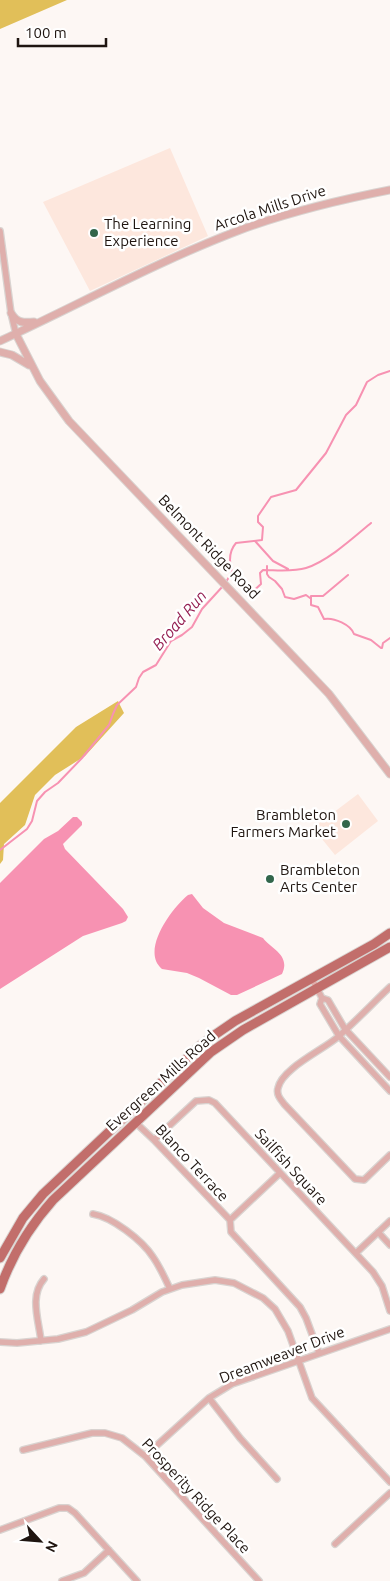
<svg xmlns="http://www.w3.org/2000/svg" width="390" height="1581" font-family="Ubuntu,sans-serif">
	<style>
		.built { fill: #fde7dd }
		.forest { fill: #e1bf59 }
		.water { fill: #f792b2 }
		.lines { fill: none; stroke-linecap: round; stroke-linejoin: round }
		.stream { stroke: #f792b2; stroke-width: 2 }
		.minor-casing { stroke: #d9d3d0; stroke-width: 8 }
		.tertiary-casing { stroke: #d9d3d0; stroke-width: 9 }
		.primary-casing { stroke: #d9d3d0; stroke-width: 11 }
		.minor { stroke: #dfafac; stroke-width: 5.5 }
		.tertiary { stroke: #dfafac; stroke-width: 7 }
		.primary { stroke: #c26e6b; stroke-width: 9 }
		.poi-dot { fill: #32664b; stroke: #fff; stroke-width: 2 }
		.labels { text-anchor: middle; stroke-width: 5; stroke-linejoin: round; paint-order: stroke }
		.street-label { font-size: 15px; fill: #1f1510; stroke: #fff }
		.poi-label { font-size: 15px; fill: #1f1510; stroke: #fff; text-anchor: start }
		.water-label { font-size: 16px; font-style: italic; fill: #952053; stroke: #fff }
	</style>
	<rect width="100%" height="100%" fill="#fdf7f4"/>
	<path class="built" d="M170 148 208 236 90 291 43 202Z
		M358 794 378 821 335 855 313 828Z"/>
	<path class="forest" d="M0 0H67L0 29Z
		M118 701 124 713 85 756 55 775 35 795 25 825 4 844 3 860 0 864V803L76 727Z"/>
	<path class="water" d="M73 817H77L82 822V825L63 844 65 849 123 909 128 917 126 921 122 923 83 936 0 989V883L44 839 58 831Z
		M192 894 203 908 224 923 263 938C271 949 291 955 282 974L237 995H231L199 978 187 973 162 969C140 951 172 908 188 895Z"/>
	<g class="lines">
		<path class="stream" d="M255 541 273 561 288 569
			M267 566V574L269 577 275 581 282 589 285 597 294 599 306 595 310 598
			M348 575 323 596H311V605L318 607 324 619C334 617 351 625 354 634L371 640 381 648H382L383 643 390 638
			M229 576 235 578 237 583 250 594 261 584 260 573 263 570C276 570 293 572 306 568 328 561 353 538 371 523
			M226 582 232 572C229 562 229 551 236 543L262 540 263 527 258 522V516L271 497 296 490 326 453 346 415 356 405 367 382 378 375 390 371
			M0 850 27 829 32 821 37 801 45 792 58 783 82 758 109 725 113 714 117 705 136 687 139 678 143 672 156 665 171 641 182 635 192 627 202 609 223 586"/>
		<defs>
			<path id="minor" d="M0 231 11 313 16 334
				M312 979 322 998 328 1000 345 1029 390 1077
				M390 987C373 1003 357 1020 339 1036 325 1049 282 1068 278 1088 276 1095 281 1100 285 1105L355 1179 364 1180 390 1155
				M322 998 320 1004 339 1036 390 1091
				M135 1122 154 1140 230 1220
				M154 1140 196 1101 209 1100 215 1103 373 1272 382 1286 390 1311
				M280 1173 230 1220 231 1232 300 1307 306 1318 319 1353
				M93 1214C112 1217 142 1240 153 1257 160 1267 165 1278 170 1289
				M378 1232 390 1245
				M356 1253 390 1221
				M41 1341C39 1321 29 1296 44 1279
				M0 1342 17 1343 58 1339 86 1332 132 1310 162 1292 182 1285 215 1280 234 1283 263 1298 275 1309 288 1331 312 1398 390 1482
				M209 1398 240 1438 277 1479
				M23 1450 92 1433H105L122 1438 145 1456 259 1581
				M145 1456 209 1398 232 1384 390 1329
				M0 1530 59 1508H68L75 1513 137 1581
				M335 1544 390 1493
				M62 1581 84 1573 109 1550"/>
			<path id="tertiary" d="M11 313C17 323 23 323 34 322
				M16 334 40 381 69 421 329 694 390 774
				M0 341C80 304 158 261 240 230 289 212 339 200 390 190
				M0 352 12 355 29 365"/>
			<path id="primary" d="M0 1258 23 1218 43 1194 201 1045 216 1034 235 1021 374 944 390 933
				M0 1289C12 1255 29 1227 53 1200L211 1052 243 1030 390 947"/>
		</defs>
		<use href="#minor" class="minor-casing"/>
		<use href="#tertiary" class="tertiary-casing"/>
		<use href="#primary" class="primary-casing"/>
		<use href="#minor" class="minor"/>
		<use href="#tertiary" class="tertiary"/>
		<use href="#primary" class="primary"/>
	</g>
	<g class="poi-dot">
		<circle cx="94" cy="233" r="5"/>
		<circle cx="346" cy="824" r="5"/>
		<circle cx="270" cy="879" r="5"/>
	</g>
	<g class="labels">
		<g class="street-label">
			<text transform="translate(270 208) rotate(-18)" y="5">Arcola Mills Drive</text>
			<text transform="translate(209 547) rotate(46)" y="5">Belmont Ridge Road</text>
			<text transform="translate(161 1081) rotate(-42)" y="5">Evergreen Mills Road</text>
			<text transform="translate(192 1163) rotate(47)" y="5">Blanco Terrace</text>
			<text transform="translate(291 1167) rotate(47)" y="5">Sailfish Square</text>
			<text transform="translate(282 1355) rotate(-21)" y="5">Dreamweaver Drive</text>
			<text transform="translate(196 1496) rotate(47)" y="5">Prosperity Ridge Place</text>
		</g>
		<g class="poi-label">
			<text x="104" y="229">The Learning<tspan x="104" dy="17">Experience</tspan></text>
			<text x="336" y="820" text-anchor="end">Brambleton<tspan x="336" dy="17">Farmers Market</tspan></text>
			<text x="280" y="875">Brambleton<tspan x="280" dy="17">Arts Center</tspan></text>
		</g>
		<g class="water-label">
			<text transform="translate(179 620) rotate(-49)" y="6">Broad Run</text>
		</g>
	</g>
	<g transform="translate(40 1541) rotate(116)" stroke="#ffffff" stroke-width="4" paint-order="stroke">
	<path d="M0-4L9 19L0 12L-9 19Z" fill="#1f1510"/>
	<text y="-8" font-size="14" font-weight="bold" text-anchor="middle" fill="#1f1510">N</text>
	</g>
	<path d="M18 38v8h88v-8" fill="none" stroke="#1f1510" stroke-width="2.5"/>
	<text x="25" y="38" font-size="15" fill="#1f1510" stroke="#ffffff" stroke-width="4" paint-order="stroke">100 m</text>
</svg>
